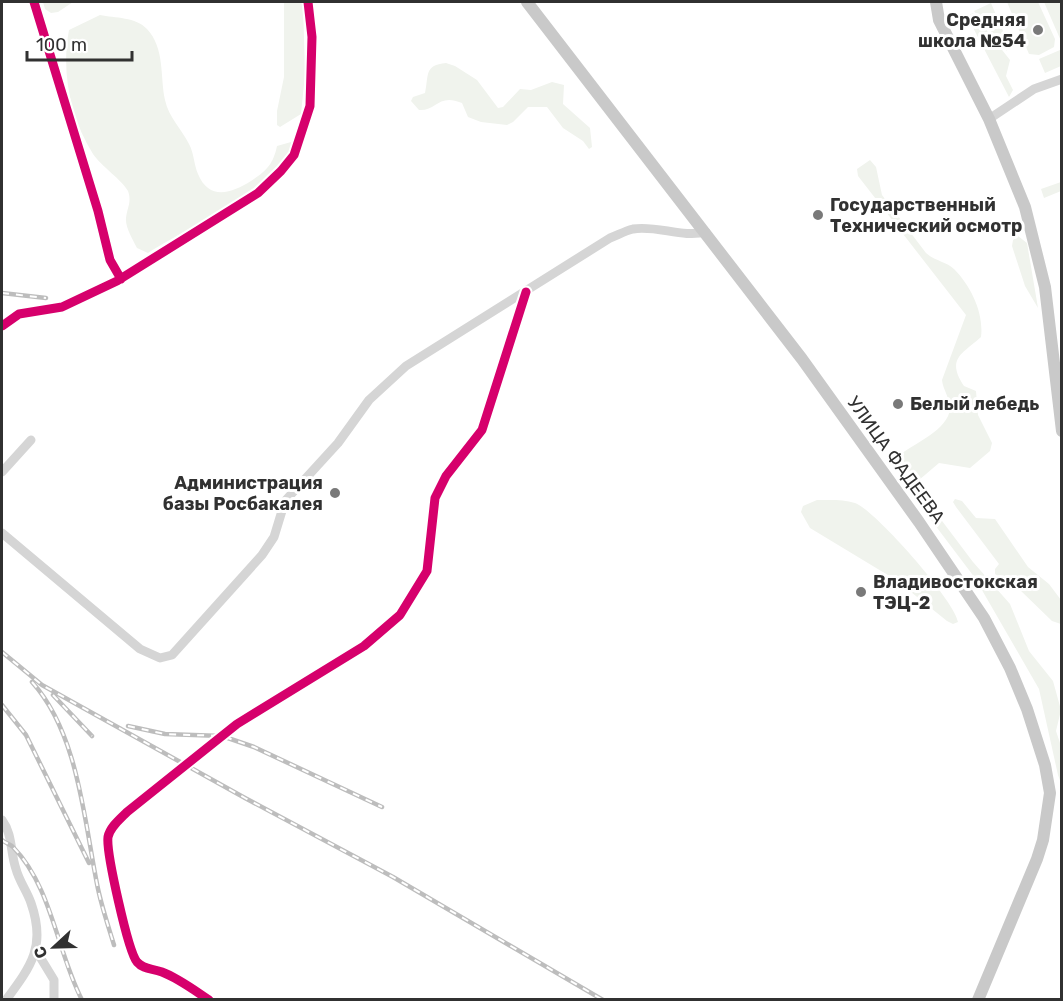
<svg xmlns="http://www.w3.org/2000/svg" width="1063" height="1001" font-family="Rubik,sans-serif">
	<style>
		.green { fill: #f0f3ed }
		.lines { fill: none; stroke-linecap: round; stroke-linejoin: round }
		.minor { stroke: #d5d5d5; stroke-width: 9 }
		.major { stroke: #c9c9c9; stroke-width: 12 }
		.rail-casing { stroke: #bdbdbd; stroke-width: 4.5 }
		.rail { stroke: #fff; stroke-width: 2; stroke-dasharray: 7; stroke-linecap: butt }
		.cycleway-casing { stroke: #fff; stroke-width: 13 }
		.cycleway { stroke: #d6006c; stroke-width: 9 }
		.poi-dot { fill: #797979; stroke: #fff; stroke-width: 2 }
		.labels { text-anchor: middle; stroke-width: 6; stroke-linejoin: round; paint-order: stroke }
		.poi-label { font-size: 18px; font-weight: bold; fill: #313131; stroke: #fff; text-anchor: start }
		.street-label { font-size: 18px; fill: #313131; stroke: #fff }
	</style>
	<rect width="100%" height="100%" fill="#fff"/>
	<path class="green" d="M43 2H73L58 12 51 13 45 9Z
		M284 2H303L305 74 301 114 280 127 277 125V111L284 77Z
		M1007 2H1038L1055 39 1054 47 1039 55 1029 54Z
		M1044 2H1061V41Z
		M991 3 1006 38 1007 51 974 11Z
		M973 13 1010 60 1006 76 1013 90 1009 97 967 16Z
		M100 15C115 18 136 17 147 29 165 48 160 77 165 100 169 118 181 128 189 144 194 153 194 165 198 174 209 201 232 193 251 181 266 171 273 165 277 146L291 142 294 146C275 186 186 229 148 253L137 248C133 240 125 227 126 218 127 208 132 202 128 191 122 180 101 166 93 154 70 117 61 72 69 30Z
		M1060 50 1061 66 1045 73 1039 59Z
		M446 63 455 66 477 80 498 108 503 107 520 89 531 90 552 82 564 85 563 104 590 128 592 147 589 149 583 141 563 128 547 107H528L513 122 507 125 481 122 468 117 462 103C438 93 437 111 419 110L411 101 413 97 425 93C429 75 424 65 446 63Z
		M870 160 876 167 882 195 926 253C935 261 947 262 954 269 971 286 984 313 981 337 964 353 945 358 964 386L976 391 978 415 992 443 990 451 970 468 939 463 919 480C906 480 896 469 898 456 913 444 949 430 950 408 950 398 943 390 942 380L966 315 858 176 857 169Z
		M1061 182V191L1044 198 1041 189Z
		M1018 236 1027 243 1038 308 1025 286 1012 246 1013 240Z
		M912 487 921 493 973 562 1010 604 1029 651 1053 681 1061 710 1056 731 1061 746V783L1058 775 1039 689 975 578 910 492Z
		M955 499 962 501 976 518 995 519 1028 567 1049 584 1061 600V624L1052 621 1020 590 995 574V569L999 564 956 507 953 502Z
		M817 500C829 500 843 499 855 503 875 510 955 601 958 622L953 624 947 621 896 580 810 528 801 512 803 506Z"/>
	<g class="lines">
		<path class="minor" d="M34 2 98 211 110 260 121 279
			M989 119 1034 89 1062 79
			M2 326 19 314 62 307 117 281 258 193 281 171 294 155 310 106 312 37 308 2
			M2 472 31 440
			M2 533 140 649 160 658 172 655 262 555 274 537 285 501 338 443 369 400 406 366 610 238C618 235 625 231 633 229 657 225 682 238 706 232
			M2 820C13 835 10 852 16 869 19 881 27 891 31 903 46 946 32 965 6 1000
			M37 952 54 980V1000
			M209 1000C194 990 178 978 162 972 152 968 144 970 137 962 128 951 106 852 108 837 110 827 120 819 127 812L237 724 364 646 400 615 427 571 435 498 446 476 482 430 526 292"/>
		<path class="major" d="M527 2 802 359 919 522 984 618 1010 668 1027 709 1045 765 1050 793 1043 840 1037 859 978 1000
			M936 2 939 20 989 119 1025 207 1045 287 1062 431"/>
		<defs>
			<path id="rail" d="M2 293 46 298
				M2 652 42 685 245 798 393 877 603 1000
				M32 682C78 733 84 819 97 884 101 905 108 925 114 945
				M53 695 92 736
				M2 705 26 735 89 863
				M128 726 165 734 222 736 254 747 382 807
				M2 840C5 843 10 844 13 847 52 887 57 952 82 1000"/>
		</defs>
		<use href="#rail" class="rail-casing"/>
		<use href="#rail" class="rail"/>
		<defs>
			<path id="cycleway" d="M34 2 98 211 110 260 121 279
				M2 326 19 314 62 307 117 281 258 193 281 171 294 155 310 106 312 37 308 2
				M209 1000C194 990 178 978 162 972 152 968 144 970 137 962 128 951 106 852 108 837 110 827 120 819 127 812L237 724 364 646 400 615 427 571 435 498 446 476 482 430 526 292"/>
		</defs>
		<use href="#cycleway" class="cycleway-casing"/>
		<use href="#cycleway" class="cycleway"/>
	</g>
	<g class="poi-dot">
		<circle cx="1038" cy="30" r="6"/>
		<circle cx="818" cy="215" r="6"/>
		<circle cx="898" cy="404" r="6"/>
		<circle cx="335" cy="493" r="6"/>
		<circle cx="861" cy="592" r="6"/>
	</g>
	<g class="labels">
		<g class="poi-label">
			<text x="1026" y="26" text-anchor="end">Средняя<tspan x="1026" dy="21">школа №54</tspan></text>
			<text x="830" y="211">Государственный<tspan x="830" dy="21">Технический осмотр</tspan></text>
			<text x="910" y="410">Белый лебедь</text>
			<text x="323" y="489" text-anchor="end">Администрация<tspan x="323" dy="21">базы Росбакалея</tspan></text>
			<text x="873" y="588">Владивостокская<tspan x="873" dy="21">ТЭЦ-2</tspan></text>
		</g>
		<g class="street-label">
			<text transform="translate(896 460) rotate(54)" y="6">УЛИЦА ФАДЕЕВА</text>
		</g>
	</g>
	<rect width="1063" height="1001" fill="none" stroke="#313131" stroke-width="6"/>
	<g transform="translate(54 947) rotate(248)" stroke="#ffffff" stroke-width="4.5" paint-order="stroke">
	<path d="M0-4.5L10 22L0 15L-10 22Z" fill="#313131"/>
	<text y="-9" font-size="16" font-weight="bold" text-anchor="middle" fill="#313131">С</text>
	</g>
	<path d="M27 51v9h105v-9" fill="none" stroke="#313131" stroke-width="3"/>
	<text x="36" y="51" font-size="18" fill="#313131" stroke="#ffffff" stroke-width="4.5" paint-order="stroke">100 m</text>
</svg>
